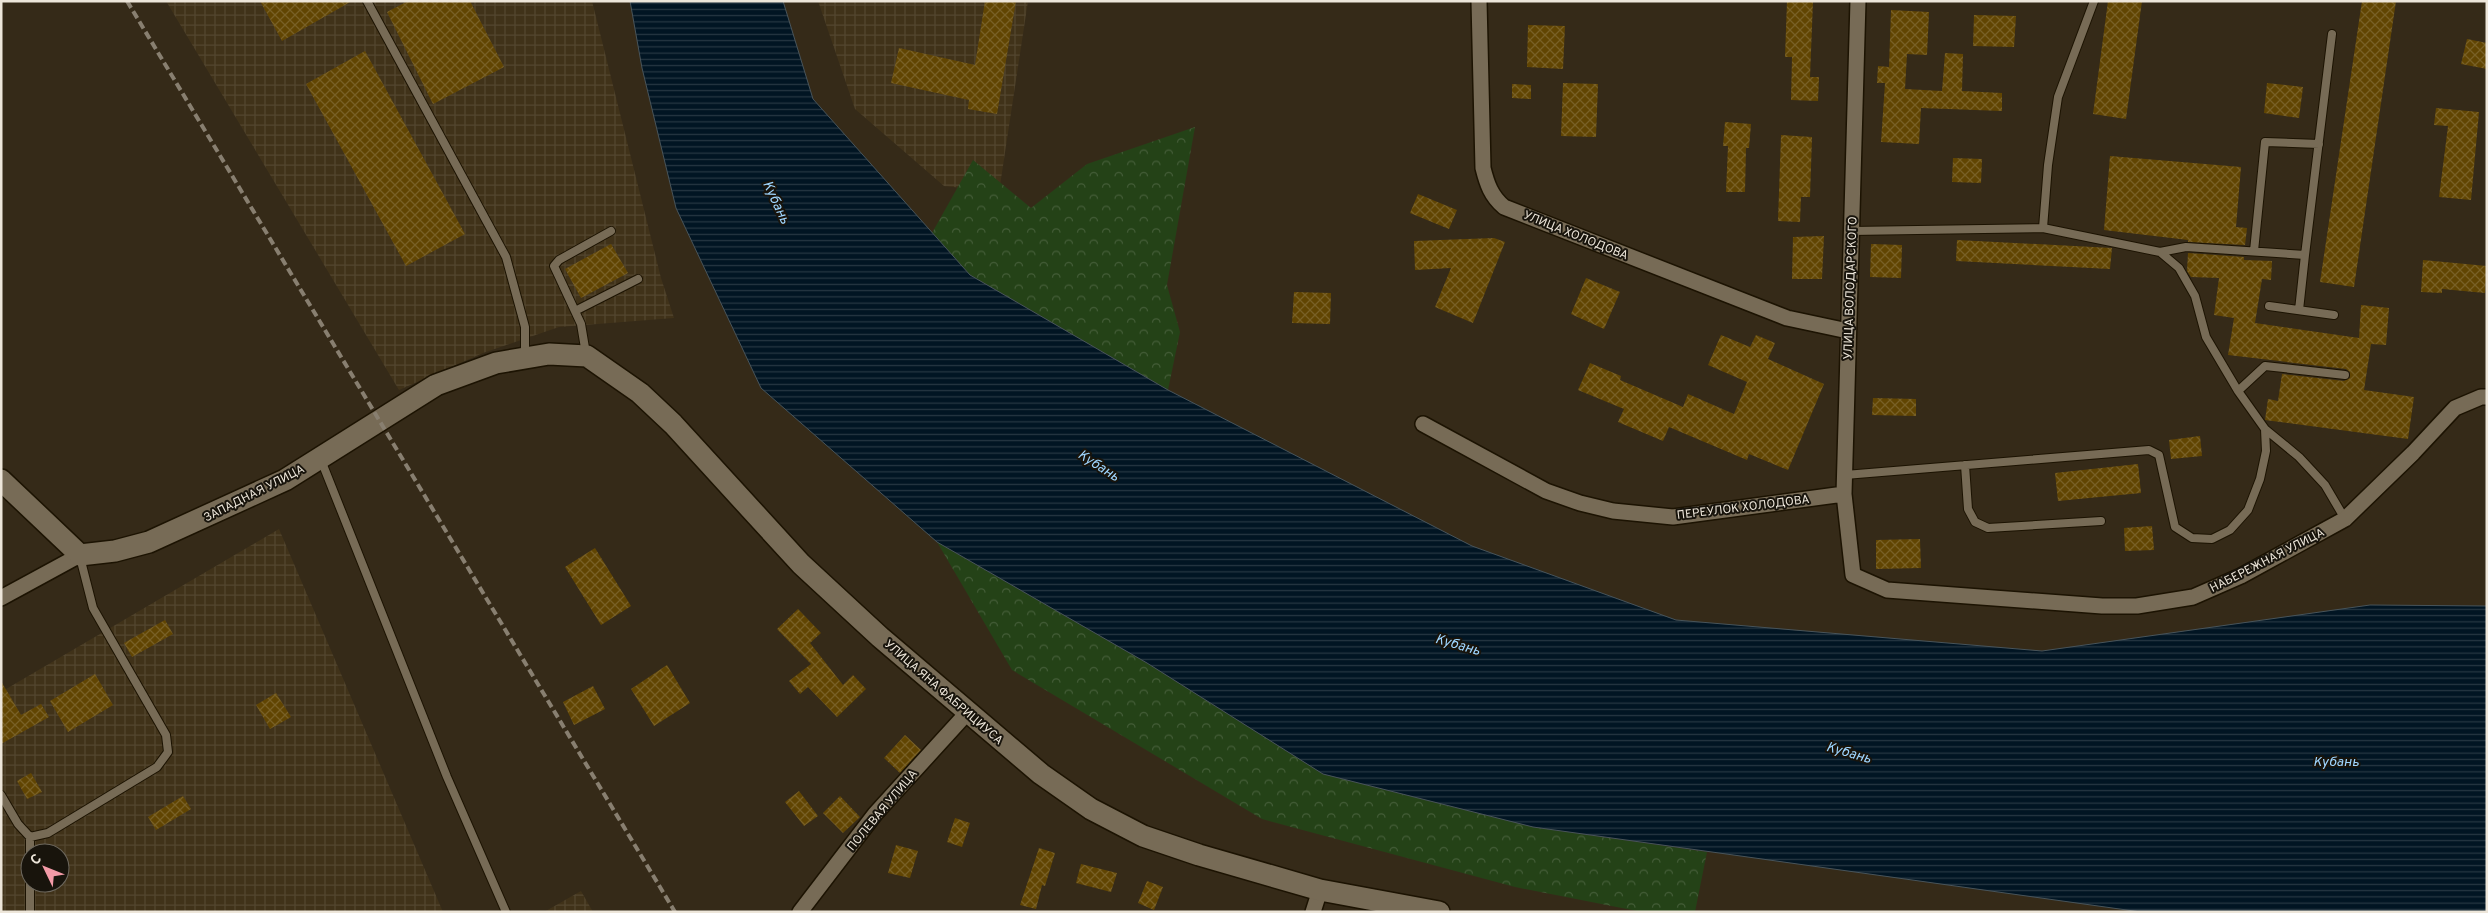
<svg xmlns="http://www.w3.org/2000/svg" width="2488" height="913" font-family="Overpass,sans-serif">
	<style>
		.industrial { fill: url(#industrial-grid); fill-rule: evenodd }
		.forest { fill: url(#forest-crowns) }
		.water { fill: url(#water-rules); stroke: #48545a }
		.building { fill: url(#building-cross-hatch) }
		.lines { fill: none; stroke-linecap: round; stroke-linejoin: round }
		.lane-casing { stroke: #1c1302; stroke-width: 10 }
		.street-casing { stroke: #1c1302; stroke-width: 18 }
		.secondary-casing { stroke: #1c1302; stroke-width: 24 }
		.lane { stroke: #776b56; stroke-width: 8 }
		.street { stroke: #776b56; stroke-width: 15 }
		.secondary { stroke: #776b56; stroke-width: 21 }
		.rail { stroke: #887f70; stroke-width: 4; stroke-dasharray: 8 4; stroke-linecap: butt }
		.labels { text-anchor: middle; stroke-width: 4; stroke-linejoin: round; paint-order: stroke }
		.street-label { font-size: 12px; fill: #ede6da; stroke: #18140c }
		.water-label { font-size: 14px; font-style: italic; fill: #9ed5fe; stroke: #18140c }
	</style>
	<defs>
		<pattern id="industrial-grid" width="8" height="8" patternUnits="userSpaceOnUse" patternTransform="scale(1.25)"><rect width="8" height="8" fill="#403219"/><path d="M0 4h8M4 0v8" fill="none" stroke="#53462f"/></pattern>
		<pattern id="forest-crowns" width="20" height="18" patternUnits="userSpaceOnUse" patternTransform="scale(1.25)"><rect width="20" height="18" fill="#244217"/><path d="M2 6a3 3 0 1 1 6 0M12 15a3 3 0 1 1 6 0" fill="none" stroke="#445d38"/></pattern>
		<pattern id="water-rules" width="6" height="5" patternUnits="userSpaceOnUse" patternTransform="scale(1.25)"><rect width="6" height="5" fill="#011523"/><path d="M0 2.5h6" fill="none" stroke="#263742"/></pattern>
		<pattern id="building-cross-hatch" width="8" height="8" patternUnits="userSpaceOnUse" patternTransform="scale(1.25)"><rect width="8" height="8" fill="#614502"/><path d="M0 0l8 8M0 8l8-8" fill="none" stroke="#786026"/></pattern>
	</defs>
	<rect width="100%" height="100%" fill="#352a18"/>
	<path class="industrial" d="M166 1H592L661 278 674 318 559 327 483 353 399 390Z
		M818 1H1028L999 192 944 186 855 109Z
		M279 529 443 912H1V692ZM30 853H60V883H30Z
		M581 891 593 912H544Z"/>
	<path class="forest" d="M1195 127 1167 285 1180 332 1168 390 970 275 932 233 973 160 1031 208 1087 164Z
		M937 542 1147 663 1323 774 1533 827 1707 852 1695 912H1642L1515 887 1262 819 1012 670Z"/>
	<path class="water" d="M630 1H783L813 99 970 275 1168 390 1472 546 1676 620 2042 651 2370 605 2487 606V912H2141L1533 827 1323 774 1147 663 937 542 761 388 676 208 642 68Z"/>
	<path class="building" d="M260 1H352L282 41Z
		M408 1H470L504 67 433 104 387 12Z
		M985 1H1016L997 114 968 109 969 100 891 83 899 48 975 65Z
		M1787 1H1813L1810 77H1819L1818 101 1791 100 1792 57H1785Z
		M2108 1H2142L2126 119 2093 114Z
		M2362 1H2396L2354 287 2320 282Z
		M1891 10 1929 12 1927 55 1907 54 1905 89 1942 91 1945 53 1963 54 1962 91 2002 93V111L1921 108 1919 144 1881 142 1885 83H1877L1878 66 1889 67Z
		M1974 15 2016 16 2014 47 1973 46Z
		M1528 25 1565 26 1563 69 1527 67Z
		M2467 39 2487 43V69L2461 64Z
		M365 51 465 234 406 266 306 84Z
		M1563 83 1598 84 1596 137 1561 136Z
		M2267 83 2303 87 2299 118 2264 113Z
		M1512 84 1531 85V99L1512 98Z
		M2436 108 2479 112 2471 200 2439 197 2448 126 2434 125Z
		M1725 122 1751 124 1749 148H1746L1745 192H1726L1728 146H1723Z
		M1781 135 1812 137 1810 197H1801L1800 222 1778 221Z
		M2110 156 2241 167 2236 227 2247 228 2245 245 2188 242V240L2104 230Z
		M1953 158 1982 159 1981 183 1952 182Z
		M1418 194 1457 210 1449 229 1410 213Z
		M1824 236 1822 279H1792L1793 237Z
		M1494 238 1505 242 1473 323 1435 307 1451 268 1415 270 1414 241Z
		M1957 240 2112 248 2110 269 1956 261Z
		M611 244 628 273 581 298 565 269Z
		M1871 244 1902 245 1901 278 1870 277Z
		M2188 253 2244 257V260L2272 261 2271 280 2262 279 2255 323 2359 338 2361 305 2389 308 2386 345 2371 344 2364 390 2414 397 2408 439 2265 420 2268 399 2278 401 2282 374 2344 381 2350 378V372L2346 369 2228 355 2234 318 2214 315 2219 278 2191 277 2187 271Z
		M2423 260 2487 266 2485 293 2442 289V293L2421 292Z
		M1586 278 1620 292 1604 329 1571 314Z
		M1294 292 1331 293 1330 324 1292 323Z
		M1721 335 1750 347 1756 335 1775 343 1768 359 1824 384 1788 470 1749 454 1747 460 1669 427 1663 441 1618 422 1624 409 1578 390 1590 363 1621 376 1620 380 1683 407 1688 394 1734 414 1747 382 1708 365Z
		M1873 398 1916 399V416L1872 415Z
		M2200 436 2202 456 2171 459 2169 440Z
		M2138 464 2141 493 2058 501 2055 473Z
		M2152 526 2154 550 2125 551 2124 528Z
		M1920 539 1921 568 1876 569V540Z
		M595 548 631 606 601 625 565 567Z
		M798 609 821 633 810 643 843 685 853 675 866 689 837 717 808 687 800 694 789 681 811 664 777 629Z
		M165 620 173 634 132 657 124 643Z
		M667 665 690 703 654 726 631 689Z
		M95 674 113 705 68 732 50 701Z
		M1 681 21 715 41 704 49 717 1 744Z
		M593 686 605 709 574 725 563 702Z
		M276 693 291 717 270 729 256 705Z
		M905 735 921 750 900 773 884 758Z
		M31 773 42 792 27 799 17 781Z
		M799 791 818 816 804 826 785 802Z
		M183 796 191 809 156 830 148 817Z
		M840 796 860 817 843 833 823 813Z
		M955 818 970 823 962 847 947 842Z
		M896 845 918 851 910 878 888 873Z
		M1039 848 1055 853 1045 886 1042 885 1036 909 1020 905Z
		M1081 864 1117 873 1111 892 1076 883Z
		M1147 881 1163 887 1154 910 1138 903Z"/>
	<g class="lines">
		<defs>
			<path id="lane" d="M367 1 506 257 525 327V356
				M2043 228 2048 165 2058 97 2094 1
				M2254 251 2265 142 2319 144
				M2160 252 2186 247 2305 255 2332 34
				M2269 306 2334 315
				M2299 310 2305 255
				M575 311 638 279
				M586 354 581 324 554 266 559 260 611 231
				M2238 391 2265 366 2345 375
				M2265 429 2299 457 2325 485 2345 519
				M321 460 447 777 506 912
				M1965 465 1968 509 1975 522 1988 528 2101 521
				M1845 475 2149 450 2159 455 2175 527 2192 538 2212 539 2230 530 2248 510 2260 479 2266 451 2265 429 2238 391 2206 337 2195 296 2179 268 2160 252 2043 228 1851 231
				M1 795 18 824 30 837 48 833 157 767 168 752 166 735 93 608 80 557
				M30 912V837"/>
			<path id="street" d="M1479 1 1483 168C1487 184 1491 196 1504 207L1787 318 1848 331
				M1858 1 1844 494 1853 575 1887 590 2102 606H2137L2193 597 2241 576 2345 519 2413 453 2455 408 2481 397H2487
				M1423 424 1546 491 1580 503 1613 511 1673 517 1844 494
				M1 598 80 555
				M800 912 875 814 967 713
				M1313 912 1320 890"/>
			<path id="secondary" d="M1 480 80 555 115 551 149 542 285 480 436 385 496 363 549 354 587 356 640 393 673 424 801 564 880 637 1041 774 1091 809 1143 836 1199 855 1320 890 1439 912"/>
		</defs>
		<use href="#lane" class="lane-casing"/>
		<use href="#street" class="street-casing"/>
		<use href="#secondary" class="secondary-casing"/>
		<use href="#lane" class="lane"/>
		<use href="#street" class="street"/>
		<use href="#secondary" class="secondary"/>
		<path class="rail" d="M127 1 675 912"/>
	</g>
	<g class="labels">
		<g class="street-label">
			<text transform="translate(1576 235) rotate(22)" y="4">УЛИЦА ХОЛОДОВА</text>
			<text transform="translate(1850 288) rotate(-88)" y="4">УЛИЦА ВОЛОДАРСКОГО</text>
			<text transform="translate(254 493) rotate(-27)" y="4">ЗАПАДНАЯ УЛИЦА</text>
			<text transform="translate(1743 507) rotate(-7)" y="4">ПЕРЕУЛОК ХОЛОДОВА</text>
			<text transform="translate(2267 560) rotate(-27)" y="4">НАБЕРЕЖНАЯ УЛИЦА</text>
			<text transform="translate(944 692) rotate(41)" y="4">УЛИЦА ЯНА ФАБРИЦИУСА</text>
			<text transform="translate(882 810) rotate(-50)" y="4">ПОЛЕВАЯ УЛИЦА</text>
		</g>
		<g class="water-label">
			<text transform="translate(777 202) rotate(65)" y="5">Кубань</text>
			<text transform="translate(1099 465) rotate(33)" y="5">Кубань</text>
			<text transform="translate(1458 644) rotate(16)" y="5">Кубань</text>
			<text transform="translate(1849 752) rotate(16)" y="5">Кубань</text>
			<text x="2336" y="766">Кубань</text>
		</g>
	</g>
	<rect width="2488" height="913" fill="none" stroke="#ede6da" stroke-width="5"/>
	<g transform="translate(45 868) rotate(313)"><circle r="24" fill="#18140c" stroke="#6d685e"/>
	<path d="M0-4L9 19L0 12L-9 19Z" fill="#f39aa7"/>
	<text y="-8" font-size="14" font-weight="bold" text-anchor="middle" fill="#ede6da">С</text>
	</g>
</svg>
